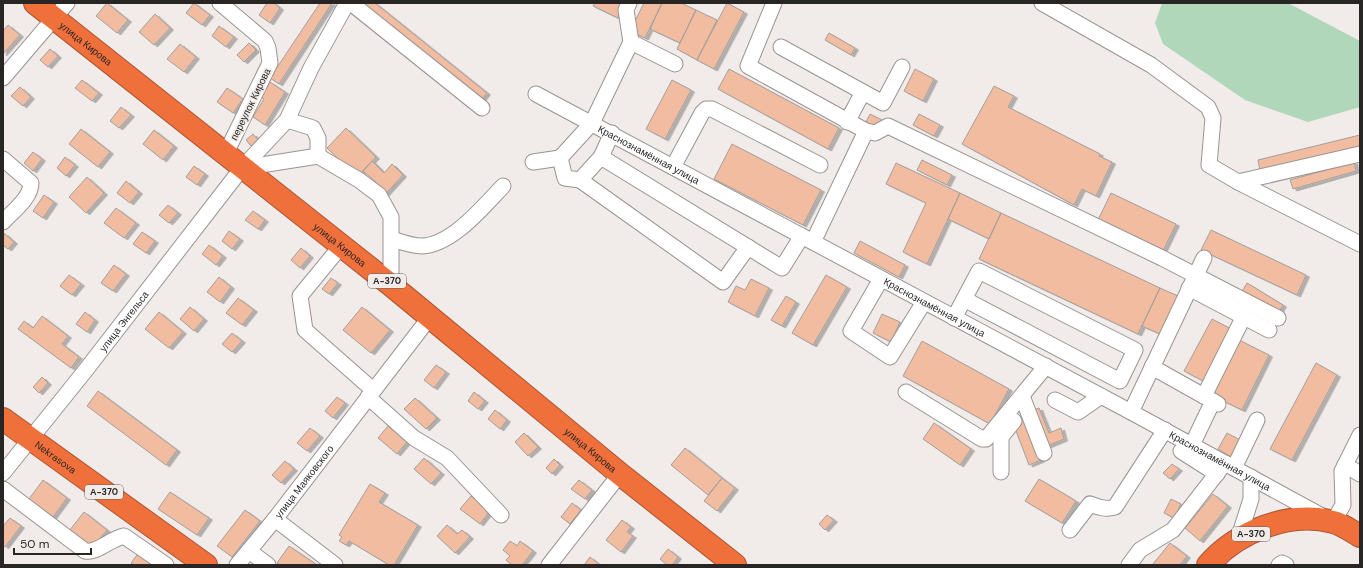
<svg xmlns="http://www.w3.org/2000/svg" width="1363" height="568" font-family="'DM Sans',sans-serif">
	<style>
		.green { fill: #b0d7b9 }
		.building { fill: #f1bc9f; stroke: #a59f9d; filter: url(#shadow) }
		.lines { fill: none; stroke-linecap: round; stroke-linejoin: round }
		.minor-casing { stroke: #999492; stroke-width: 17 }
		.highway-casing { stroke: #aa5634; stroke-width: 24 }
		.minor { stroke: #fff; stroke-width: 15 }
		.highway { stroke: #f0703c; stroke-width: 22 }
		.labels { text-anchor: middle; stroke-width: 3.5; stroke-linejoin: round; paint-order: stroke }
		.shield { fill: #f1ece9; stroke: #646160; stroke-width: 1 }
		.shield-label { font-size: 9px; font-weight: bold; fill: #282625 }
		.street-label { font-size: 10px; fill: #282625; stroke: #f1ece9 }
	</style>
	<defs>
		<filter id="shadow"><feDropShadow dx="3.5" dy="2" stdDeviation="0" flood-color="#0004"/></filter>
	</defs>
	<rect width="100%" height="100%" fill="#f1ece9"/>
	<path class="green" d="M1162 3H1288L1360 41V107L1308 122 1245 100 1163 44 1155 23Z"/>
	<path class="building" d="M107 3 128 20 117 33 96 16Z
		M194 3 210 15 202 25 186 13Z
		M267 3H274L280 8 270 23 259 15Z
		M320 3H332L279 84 270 78Z
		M363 3H375L487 93 482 99Z
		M595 3H625L618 18 593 6Z
		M644 3H662L645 38 630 31Z
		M662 3H681L696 10 680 43 650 29Z
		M727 3 744 12 714 69 697 60Z
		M696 10 717 20 697 60 677 49Z
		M155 14 170 28 154 45 139 32Z
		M8 25 20 35 3 54V31Z
		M219 26 234 37 226 47 212 36Z
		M829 33 855 48 851 55 825 40Z
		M249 43 256 50 244 62 237 55Z
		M180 44 196 57 184 72 167 59Z
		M50 49 58 56 48 67 40 60Z
		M729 69 839 128 828 149 718 89Z
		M915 69 934 79 923 101 904 91Z
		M82 80 99 93 92 101 75 88Z
		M672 80 691 90 665 139 646 129Z
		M270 82 285 92 265 125 253 117 264 99 261 97Z
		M994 86 1014 96 1008 107 1100 154 1099 156 1112 162 1096 196 1082 189 1074 205 962 144Z
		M20 87 31 97 23 106 11 96Z
		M227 88 243 99 233 113 217 102Z
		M121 107 131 115 119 128 110 121Z
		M870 114 882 120 878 128 866 122Z
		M919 114 940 125 934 136 913 125Z
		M346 128 376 157 357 177 327 148Z
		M81 129 110 152 98 167 69 144Z
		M154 130 174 146 163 160 143 144Z
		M253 134 258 140 251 146 246 140Z
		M1360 135V147L1260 171 1258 160Z
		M732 144 821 190 803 225 714 179Z
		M33 152 42 159 33 171 24 163Z
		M65 157 75 165 66 176 57 168Z
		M922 160 952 175 947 185 917 170Z
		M372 161 384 173 392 164 403 175 380 200 368 190 376 182 363 171Z
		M1354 162 1356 171 1293 189 1290 180Z
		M896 163 960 193 927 264 903 252 926 203 886 184Z
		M194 166 205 174 197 185 186 177Z
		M87 177 104 193 86 213 69 197Z
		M126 181 139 192 130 203 117 193Z
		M960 193 1001 213 989 239 948 219Z
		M1111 193 1176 224 1163 251 1098 220Z
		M44 195 54 202 43 218 33 211Z
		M168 205 178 213 169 223 159 215Z
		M116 208 136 223 124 238 104 223Z
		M253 211 265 220 258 229 245 220Z
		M1001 213 1160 288 1138 334 979 259Z
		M1211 230 1306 275 1297 295 1201 250Z
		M229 231 240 239 232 249 222 241Z
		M142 232 155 241 146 253 133 244Z
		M4 233 14 242 8 249 3 245Z
		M860 241 905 265 899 277 854 253Z
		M209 245 223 256 216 265 202 254Z
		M301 248 310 256 300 268 291 260Z
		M114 265 126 274 113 291 101 283Z
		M69 275 81 284 72 295 60 286Z
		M826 275 847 287 813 345 792 333Z
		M219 277 231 287 220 302 207 292Z
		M331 278 338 283 329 294 322 289Z
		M751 279 769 288 755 316 728 302 736 286 745 290Z
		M1247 283 1283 305 1276 317 1240 295Z
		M1160 288 1178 296 1160 334 1142 326Z
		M786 296 796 302 782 326 771 320Z
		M238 298 254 310 242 325 226 313Z
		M190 307 204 319 194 331 180 319Z
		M362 307 390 330 371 353 343 330Z
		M85 312 95 320 87 332 76 324Z
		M159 312 183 332 169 348 145 329Z
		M882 314 900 322 891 342 873 333Z
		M42 316 68 336 62 344 79 357 71 368 18 329 24 321 33 328Z
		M1212 319 1233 330 1205 382 1184 371Z
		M232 333 242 341 232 352 222 344Z
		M1237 339 1269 355 1242 410 1209 394Z
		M922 341 1009 389 990 424 903 376Z
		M1316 363 1337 375 1292 460 1270 449Z
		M436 365 446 372 434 388 424 380Z
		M42 377 48 383 39 393 33 387Z
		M98 391 177 450 166 465 87 406Z
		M474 392 485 401 478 409 468 401Z
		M337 397 345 403 333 418 325 411Z
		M415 398 437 418 426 429 404 409Z
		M1039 408 1049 433 1061 428 1064 439 1047 446 1034 410Z
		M495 410 507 420 500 429 488 419Z
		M1026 419 1041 460 1029 465 1013 423Z
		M934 423 971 449 960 465 923 439Z
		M388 426 407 442 397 454 378 438Z
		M310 428 320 436 307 451 297 443Z
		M524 433 538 447 528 456 515 442Z
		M1227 433 1240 440 1231 457 1218 449Z
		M685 448 722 478 708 495 671 465Z
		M424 458 441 473 431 484 414 469Z
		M554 459 560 465 552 474 546 468Z
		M285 461 294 469 281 483 272 475Z
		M1172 464 1179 469 1170 479 1163 473Z
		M722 478 735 488 717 511 704 501Z
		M1039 479 1076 501 1062 523 1025 501Z
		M43 480 67 498 53 517 29 499Z
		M579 480 592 490 585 499 571 489Z
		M370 484 385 493 379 502 418 525 394 565H389L349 541 346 545 339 541 342 537 339 535Z
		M170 492 209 518 197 535 158 509Z
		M1213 494 1228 506 1200 541 1185 528Z
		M471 496 490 511 480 524 460 509Z
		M1171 499 1181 504 1174 518 1164 513Z
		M572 503 581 510 570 524 561 517Z
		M245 510 260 521 232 557 217 546Z
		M84 512 107 530 91 549 69 531Z
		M827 515 834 520 825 530 819 524Z
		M10 518 21 526 5 547 3 545V526Z
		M622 520 631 527 627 532 633 536 621 552 606 540Z
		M447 525 457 534 462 530 470 537 455 553 437 536Z
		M510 541 517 546 520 541 533 551 522 565H512L506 560 510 556 503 550Z
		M1170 543 1187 556 1180 565H1154L1153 564Z
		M289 546 317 565H280L277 563Z
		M668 549 678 557 672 565H667L660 559Z
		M140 551 159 565H134L131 563Z
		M590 557 600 565H584Z"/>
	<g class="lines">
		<defs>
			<g id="minor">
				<path d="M220 3 265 41 268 48 270 63 226 153"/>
				<path d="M351 3 482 108"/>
				<path d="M774 3 748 66 866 131"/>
				<path d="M1042 3 1151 65 1208 107 1213 118 1209 165 1238 182 1360 244"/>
				<path d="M631 42 675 64"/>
				<path d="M781 47 883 103 902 67"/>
				<path d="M3 78 67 3"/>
				<path id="s1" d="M536 94 1131 412 1333 522 1343 505 1342 471 1360 435"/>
				<path d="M287 120 313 128 318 138V156"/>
				<path d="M847 122 863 92"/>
				<path d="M612 133 601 157 580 180 723 282 748 247"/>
				<path d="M601 157 782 268 802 236"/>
				<path d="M560 158 592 123 631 42 626 10 629 3"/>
				<path d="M3 159 31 183C31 198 13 211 3 222"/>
				<path d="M533 162 560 158 565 178 580 180"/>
				<path d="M673 167 702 113 706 109H712L820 165"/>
				<path d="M242 168 318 156 359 180 379 195 391 217V285"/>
				<path d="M1238 182 1360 154"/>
				<path d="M392 239C401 242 412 246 422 246 452 245 484 206 503 186"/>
				<path d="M813 242 866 131 875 133 888 126 1162 258 1278 318"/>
				<path d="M341 246 300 296 305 330 373 390"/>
				<path d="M881 279 851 331 890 357 924 302"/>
				<path d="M1189 288 1269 330"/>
				<path d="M954 318 979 271 1135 350 1120 381 964 299"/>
				<path d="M1152 367 1218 404"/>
				<path d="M906 392 982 439H986L1046 366"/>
				<path d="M1022 396 1044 453"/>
				<path d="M1204 396 1244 316"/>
				<path d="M368 397 414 438 447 458 501 515"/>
				<path d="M1055 400 1078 412 1101 396"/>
				<path d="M1131 412 1204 258"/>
				<path d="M1192 445 1213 401"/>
				<path d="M1181 451 1217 474"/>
				<path d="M1345 465 1360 474"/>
				<path d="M1234 468 1257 420"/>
				<path d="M1001 472V437L1014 421"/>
				<path id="s2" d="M3 473 85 371 242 168 287 120 311 68 347 3"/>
				<path d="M3 489 85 551C96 554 112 538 124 536L166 565"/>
				<path d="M275 519 335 565"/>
				<path d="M1070 530 1090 504C1098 507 1106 510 1115 507L1165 430"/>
				<path d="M1238 540 1251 499V477"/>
				<path d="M249 551 268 565"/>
				<path id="s3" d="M237 565 275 519 430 317"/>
				<path d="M549 565 620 474"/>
				<path d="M1129 565 1140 550 1173 530 1225 463"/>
				<path d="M1279 565 1282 563 1286 565"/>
			</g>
			<g id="highway">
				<path id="s4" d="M35 3 391 285 620 474 735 565"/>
				<path id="s5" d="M3 419 206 565"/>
				<path d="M1208 565C1237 532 1289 510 1333 522 1342 524 1351 531 1360 536"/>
			</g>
		</defs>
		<use href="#minor" class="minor-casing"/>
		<use href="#highway" class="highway-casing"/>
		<use href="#minor" class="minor"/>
		<use href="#highway" class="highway"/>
	</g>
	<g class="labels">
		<g class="shield">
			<rect x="368" y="274" width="38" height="14" rx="3"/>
			<rect x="85" y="485" width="38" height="14" rx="3"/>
			<rect x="1232" y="527" width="38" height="14" rx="3"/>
		</g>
		<g class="shield-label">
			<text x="387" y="284">А-370</text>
			<text x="104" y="495">А-370</text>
			<text x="1251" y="537">А-370</text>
		</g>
		<g class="street-label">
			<text dy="4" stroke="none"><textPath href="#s4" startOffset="65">улица Кирова</textPath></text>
			<text transform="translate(250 104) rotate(-64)" y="4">переулок Кирова</text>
			<text dy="4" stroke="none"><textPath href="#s1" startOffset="128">Краснознамённая улица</textPath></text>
			<text dy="4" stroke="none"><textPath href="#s4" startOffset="389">улица Кирова</textPath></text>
			<text dy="4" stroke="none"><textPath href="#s1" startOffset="452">Краснознамённая улица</textPath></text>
			<text dy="4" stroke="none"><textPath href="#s2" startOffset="194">улица Энгельса</textPath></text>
			<text dy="4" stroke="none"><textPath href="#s4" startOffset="713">улица Кирова</textPath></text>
			<text dy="4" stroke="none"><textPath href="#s5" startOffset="65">Nekrasova</textPath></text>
			<text dy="4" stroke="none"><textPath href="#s1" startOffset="776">Краснознамённая улица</textPath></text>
			<text dy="4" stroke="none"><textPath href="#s3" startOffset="107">улица Маяковского</textPath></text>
		</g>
	</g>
	<rect width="1363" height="568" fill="none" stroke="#282625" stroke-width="8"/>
	<path d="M14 548v6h77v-6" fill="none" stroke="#282625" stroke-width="2"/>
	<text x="20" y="548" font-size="12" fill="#282625" stroke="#f1ece9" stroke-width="3" paint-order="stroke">50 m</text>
</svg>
